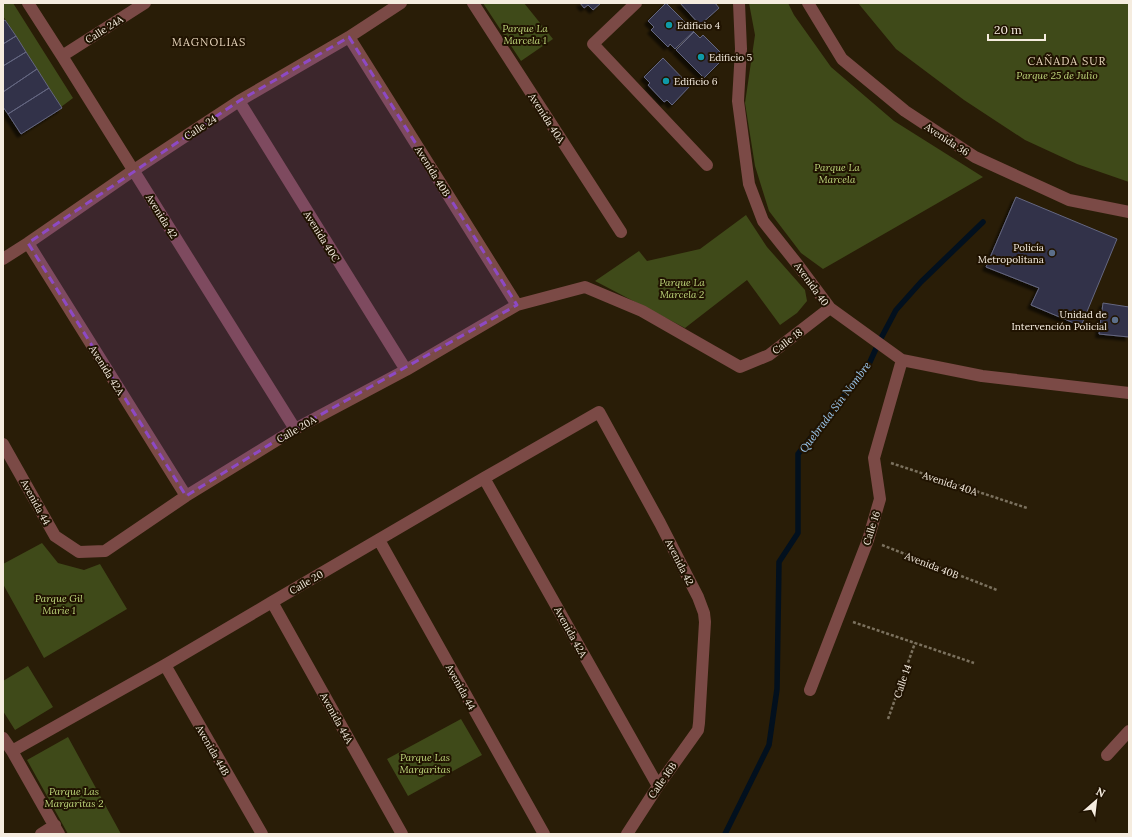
<svg xmlns="http://www.w3.org/2000/svg" width="1132" height="837" font-family="Lora,serif">
	<style>
		.green { fill: #3f4a19 }
		.lines { fill: none; stroke-linecap: round; stroke-linejoin: round }
		.stream { stroke: #02101e; stroke-width: 5.5 }
		.building { fill: #303148; stroke: #656781; filter: url(#shadow) }
		.path { stroke: #7b715e; stroke-width: 2.5; stroke-dasharray: 3 2; stroke-linecap: butt }
		.minor { stroke: #7b4a46; stroke-width: 12 }
		.marked { fill: #8d49c4; fill-opacity: 0.2; stroke: #8d49c4; stroke-width: 3; stroke-dasharray: 8 5; stroke-linejoin: round }
		.culture-dot { fill: #0f9aa8; stroke: #201301; stroke-width: 1.5 }
		.service-dot { fill: #5c6f8a; stroke: #201301; stroke-width: 1.5 }
		.labels { text-anchor: middle; stroke-width: 4; stroke-linejoin: round; paint-order: stroke }
		.poi-label { font-size: 10px; fill: #f5ecdf; stroke: #201301; text-anchor: start }
		.park-label { font-size: 10px; font-style: italic; fill: #c0d97c; stroke: #201301 }
		.street-label { font-size: 10px; fill: #f5ecdf; stroke: #201301 }
		.neighbourhood-label { font-size: 11px; letter-spacing: 1px; fill: #e7d5bb; stroke: #201301 }
		.water-label { font-size: 11px; font-style: italic; fill: #9ecbf2; stroke: #201301 }
	</style>
	<defs>
		<filter id="shadow"><feDropShadow dx="-3.5" dy="3.5" stdDeviation="1" flood-color="#0009"/></filter>
	</defs>
	<rect width="100%" height="100%" fill="#291d07"/>
	<path class="green" d="M3 3H13L73 98 61 107 3 16Z
		M483 3H524L553 39 521 61Z
		M749 3H788L794 15 831 67 894 121 983 177 823 269 801 253 769 211 755 166 745 103 755 35Z
		M858 3H1129V182L1077 164 1025 140 964 100 896 49Z
		M746 215 767 247 805 290 807 301 797 313 780 325 747 280 685 328 595 281 639 251 647 261 700 249Z
		M42 543 58 563 84 570 100 564 127 609 44 658 3 584V564Z
		M28 666 53 707 15 730 3 711V681Z
		M461 719 482 755 408 796 387 759Z
		M68 737 121 834H68L27 760Z"/>
	<g class="lines">
		<path class="stream" d="M725 834 769 745 777 689 779 562 798 533V454L869 364 879 342 896 310 921 282 983 222"/>
	</g>
	<path class="building" d="M580 3H601L593 10 588 5 584 8Z
		M666 3 694 31 675 49 670 44 668 47 651 30 654 27 648 21Z
		M680 3H715L719 8 700 25Z
		M5 20 16 36 3 44V21Z
		M694 32 700 38 703 35 720 52 717 55 722 60 704 78 676 50Z
		M16 36 26 52 3 66V44Z
		M26 52 37 69 3 92V66Z
		M663 58 690 86 672 105 667 100 664 102 648 85 650 83 644 77Z
		M37 69 49 88 8 114 3 107V92Z
		M49 88 62 108 21 134 8 114Z
		M1016 197 1117 239 1081 326 1031 305 1039 288 986 267Z
		M1103 303 1129 307V337L1099 334Z"/>
	<g class="lines">
		<path class="path" d="M891 463 1027 508
			M882 545 997 590
			M853 622 974 663
			M888 719 915 643"/>
		<path class="minor" d="M28 3 62 56 295 429
			M473 3 621 232
			M636 3 593 44 707 165
			M739 3 741 49 738 101 749 184 763 221 798 265 830 308 902 360 982 376 1129 393
			M808 3 842 59 905 111 975 157 1069 200 1129 212
			M349 37 517 305
			M62 56 145 3
			M239 101 406 370
			M28 243 186 496
			M3 259 28 243 134 170 239 101 349 37 401 3
			M3 444 55 536 79 552 105 551 186 496 295 429 406 370 517 305 585 287 642 311 740 367 769 355 830 308
			M484 478 658 786
			M379 540 544 834
			M272 602 402 834
			M165 665 262 834
			M810 690 868 540 880 499 874 458 902 360
			M3 738 12 751 59 834
			M12 751 165 665 272 602 484 478 599 412 660 523 698 597 704 613 705 622 699 723 698 730 658 786 627 834
			M1107 755 1129 731
			M41 834 55 825"/>
	</g>
	<path class="marked" d="M349 37 517 305 295 429 186 496 28 243 239 101Z"/>
	<g class="culture-dot">
		<circle cx="669" cy="25" r="4"/>
		<circle cx="701" cy="57" r="4"/>
		<circle cx="666" cy="81" r="4"/>
	</g>
	<g class="service-dot">
		<circle cx="1052" cy="253" r="4"/>
		<circle cx="1115" cy="320" r="4"/>
	</g>
	<g class="labels">
		<g class="poi-label">
			<text x="677" y="29">Edificio 4</text>
			<text x="709" y="61">Edificio 5</text>
			<text x="674" y="85">Edificio 6</text>
			<text x="1044" y="251" text-anchor="end">Policía<tspan x="1044" dy="12">Metropolitana</tspan></text>
			<text x="1107" y="318" text-anchor="end">Unidad de<tspan x="1107" dy="12">Intervención Policial</tspan></text>
		</g>
		<g class="park-label">
			<text x="525" y="32">Parque La<tspan x="525" dy="12">Marcela 1</tspan></text>
			<text x="1057" y="79">Parque 25 de Julio</text>
			<text x="837" y="171">Parque La<tspan x="837" dy="12">Marcela</tspan></text>
			<text x="682" y="286">Parque La<tspan x="682" dy="12">Marcela 2</tspan></text>
			<text x="59" y="602">Parque Gil<tspan x="59" dy="12">Marie 1</tspan></text>
			<text x="425" y="761">Parque Las<tspan x="425" dy="12">Margaritas</tspan></text>
			<text x="74" y="795">Parque Las<tspan x="74" dy="12">Margaritas 2</tspan></text>
		</g>
		<g class="street-label">
			<text transform="translate(104 29) rotate(-32)" y="4">Calle 24A</text>
			<text transform="translate(547 118) rotate(57)" y="4">Avenida 40A</text>
			<text transform="translate(200 127) rotate(-33)" y="4">Calle 24</text>
			<text transform="translate(947 139) rotate(33)" y="4">Avenida 36</text>
			<text transform="translate(433 171) rotate(58)" y="4">Avenida 40B</text>
			<text transform="translate(162 216) rotate(58)" y="4">Avenida 42</text>
			<text transform="translate(322 236) rotate(58)" y="4">Avenida 40C</text>
			<text transform="translate(812 284) rotate(54)" y="4">Avenida 40</text>
			<text transform="translate(787 341) rotate(-37)" y="4">Calle 18</text>
			<text transform="translate(107 370) rotate(58)" y="4">Avenida 42A</text>
			<text transform="translate(296 429) rotate(-30)" y="4">Calle 20A</text>
			<text transform="translate(950 483) rotate(18)" y="4">Avenida 40A</text>
			<text transform="translate(36 502) rotate(61)" y="4">Avenida 44</text>
			<text transform="translate(871 528) rotate(-72)" y="4">Calle 16</text>
			<text transform="translate(680 562) rotate(63)" y="4">Avenida 42</text>
			<text transform="translate(932 565) rotate(21)" y="4">Avenida 40B</text>
			<text transform="translate(306 582) rotate(-30)" y="4">Calle 20</text>
			<text transform="translate(571 632) rotate(61)" y="4">Avenida 42A</text>
			<text transform="translate(902 681) rotate(-71)" y="4">Calle 14</text>
			<text transform="translate(461 687) rotate(61)" y="4">Avenida 44</text>
			<text transform="translate(337 718) rotate(61)" y="4">Avenida 44A</text>
			<text transform="translate(213 750) rotate(60)" y="4">Avenida 44B</text>
			<text transform="translate(662 780) rotate(-55)" y="4">Calle 16B</text>
		</g>
		<g class="neighbourhood-label">
			<text x="209" y="46">MAGNOLIAS</text>
			<text x="1067" y="65">CAÑADA SUR</text>
		</g>
		<g class="water-label">
			<text transform="translate(835 407) rotate(-53)" y="4">Quebrada Sin Nombre</text>
		</g>
	</g>
	<rect width="1132" height="837" fill="none" stroke="#f5ecdf" stroke-width="8"/>
	<g transform="translate(1096 801) rotate(28)" stroke="#201301" stroke-width="3" paint-order="stroke">
	<path d="M0-3L7 15L0 10L-7 15Z" fill="#f5ecdf"/>
	<text y="-6" font-size="11" font-weight="bold" text-anchor="middle" fill="#f5ecdf">N</text>
	</g>
	<path d="M988 34v6h57v-6" fill="none" stroke="#f5ecdf" stroke-width="2"/>
	<text x="994" y="34" font-size="12" fill="#f5ecdf" stroke="#201301" stroke-width="3" paint-order="stroke">20 m</text>
</svg>
